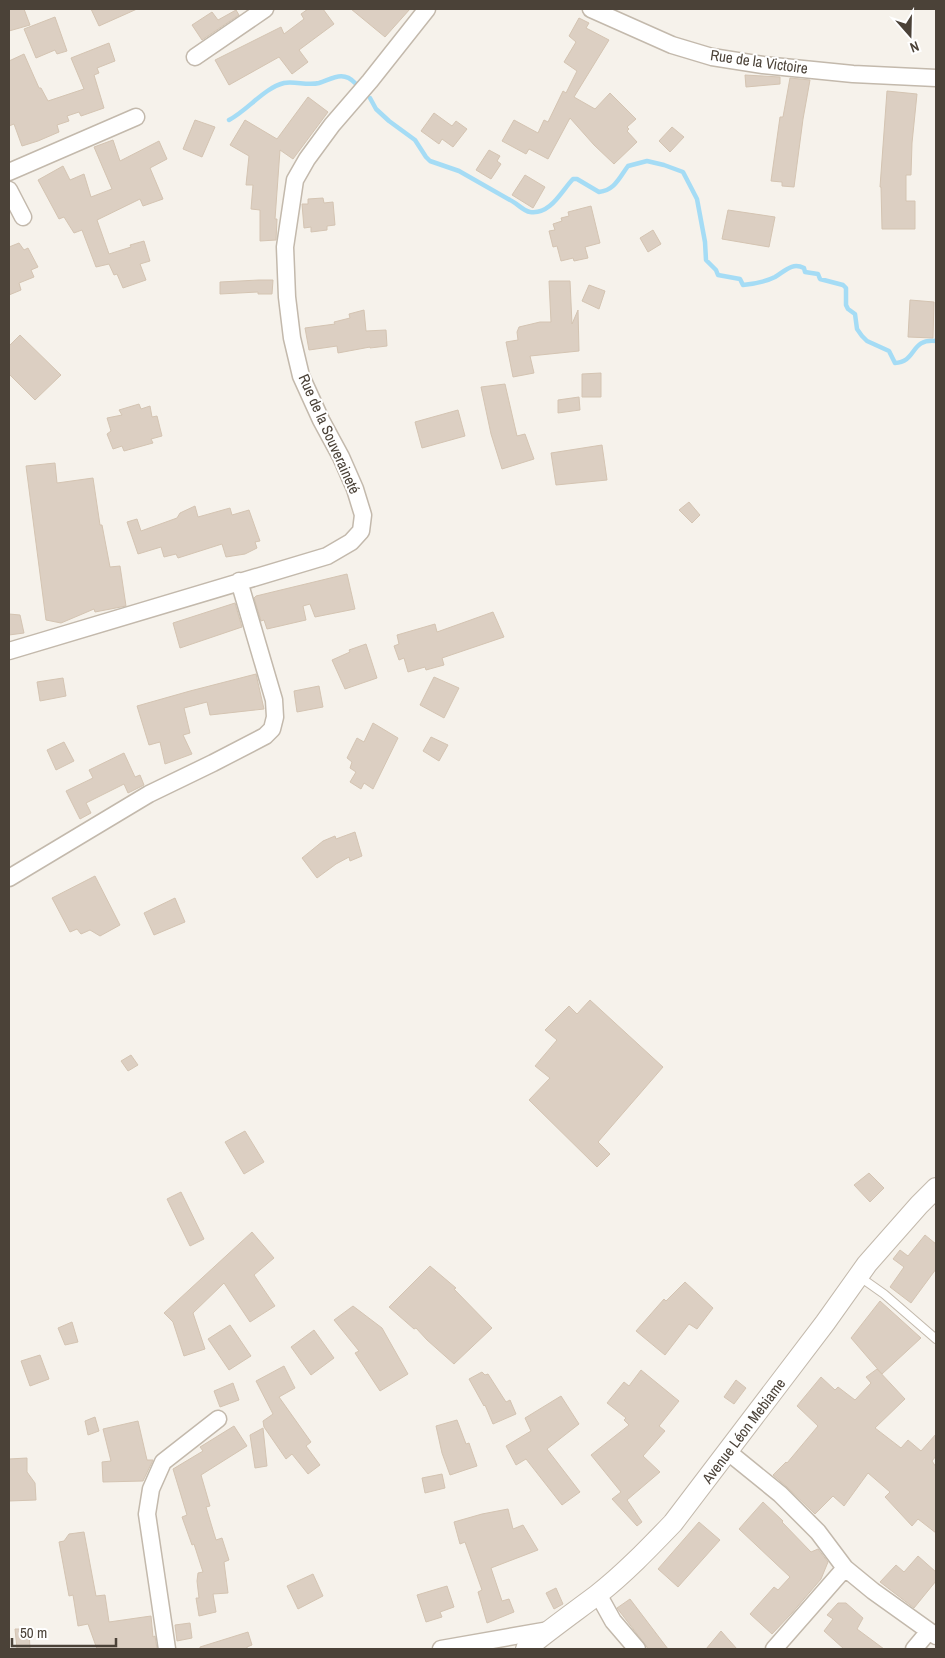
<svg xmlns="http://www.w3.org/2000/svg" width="945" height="1658" font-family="'Archivo Narrow',sans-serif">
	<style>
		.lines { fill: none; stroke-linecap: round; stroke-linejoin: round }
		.stream { stroke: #a5dcf5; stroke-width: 4.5 }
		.building { fill: #dccfc2; stroke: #d4c4b2 }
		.service-casing { stroke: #c3b9ac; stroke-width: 10 }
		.minor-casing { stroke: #c3b9ac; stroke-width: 19 }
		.tertiary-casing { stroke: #c3b9ac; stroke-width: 22 }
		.service { stroke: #fff; stroke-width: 8 }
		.minor { stroke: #fff; stroke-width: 16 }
		.tertiary { stroke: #fff; stroke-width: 20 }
		.labels { text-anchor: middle; stroke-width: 4; stroke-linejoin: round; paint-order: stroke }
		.street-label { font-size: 15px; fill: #4b4238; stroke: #fff }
	</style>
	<rect width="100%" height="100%" fill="#f6f2eb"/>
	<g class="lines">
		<path class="stream" d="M370 98 376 109 389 121 415 140 426 157 430 161 459 171 510 200C517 203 523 211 530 212 551 215 562 190 573 179H577L599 192C615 190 619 178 628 166L647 161 664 165 683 172 697 199 705 242 706 260 716 270 718 275 740 279 743 285C754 284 765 282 775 277 785 271 792 262 804 268L805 272 818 274 820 279 843 285 846 288V305L848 309 855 314 857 329 862 336 867 341 889 351 895 363C917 362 910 338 936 341
			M229 120C248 110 264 88 284 83 295 81 308 86 319 83 332 79 343 70 355 83"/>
	</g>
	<path class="building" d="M9 9H24L30 25 9 31Z
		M91 9H137L99 26Z
		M308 9H323L334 24 299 50 308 62 292 74 279 57 229 85 215 60 281 27 284 34 304 19 301 14Z
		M351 9H410L385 37Z
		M236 10 239 15 202 40 192 25 212 12 218 20Z
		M55 17 67 51 57 54 55 50 36 58 24 29Z
		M579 18 589 23 586 28 609 40 574 97 595 109 610 93 636 119 627 127 629 129 627 131 637 142 614 164 594 145 570 118 548 159 529 149 526 154 502 141 514 120 538 133 544 120 548 122 563 91 566 93 577 71 564 62 576 42 569 36Z
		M109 43 115 61 97 68 99 73 94 75 104 108 81 116 79 112 67 116 69 121 57 125 59 132 38 141 22 146 14 124 9 126V61L24 54 39 88H41L48 101 84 89 71 58Z
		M745 75 780 77V84L746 87Z
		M790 78 810 80 803 119 794 187 782 186V182L771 181 780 117H783Z
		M887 91 917 94 912 143 911 175H906V201H915V229H882L881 187H880Z
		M308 97 328 112 293 159 280 150 275 219H277L276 240 260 241V210L251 209 253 185H246L249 156 230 145 245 120 277 139Z
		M434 113 452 126 456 121 467 129 453 147 442 139 439 144 421 131Z
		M195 120 215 127 202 157 183 149Z
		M672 127 684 137 670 152 659 141Z
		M113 140 120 161 159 141 167 159 150 168 163 199 143 206 140 199 97 220 109 254 131 247 130 245 144 241 150 261 140 264 146 280 123 288 117 274 114 275 109 264 96 267 82 230 74 233 64 217 59 219 38 180 63 166 70 180 84 174 91 197 112 189 94 147Z
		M489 150 500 156 497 161 501 164 491 179 476 170Z
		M525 175 545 187 533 208 512 195Z
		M323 198 324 203 333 202 335 225 327 226V230L311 232V227L304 228 302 204H308V199Z
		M591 206 600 243 585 247 588 258 574 261 573 258 561 261 557 246 553 247 549 231 555 230 553 224 562 221 561 218 569 216 568 212Z
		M728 210 775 217 769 247 722 239Z
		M653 230 661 244 648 252 640 238Z
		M19 243 24 250 28 248 38 267 31 270 34 277 19 283 21 290 9 295V247Z
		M259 280H273L272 294H258V292L220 294V282Z
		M549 281H570L572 324 578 310 579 351 530 356 534 373 513 377 506 342 518 340 517 332 519 327 540 322H551Z
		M589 285 605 291 599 309 582 301Z
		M910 300 934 302 933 338 908 337Z
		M364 310 366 331 386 330 387 346 370 348V347L338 353 337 346 309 350 305 328 335 324 334 322 350 318 349 314Z
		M20 335 61 375 35 400 9 374V346Z
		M601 373V397H582V374Z
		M505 384 517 436 525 434 534 459 502 469 491 434 481 387Z
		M579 397 580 410 558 413V400Z
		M139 404 141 409 150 406 152 417 157 416 162 436 151 439 153 443 124 451 122 446 113 449 107 434 111 431 107 418 122 415 119 410Z
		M458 410 465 436 422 448 415 422Z
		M602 445 607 480 556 485 551 453Z
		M55 463 57 483 93 478 100 525H102L110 567 120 566 126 606 95 612 94 609 61 623 46 620 26 466Z
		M689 502 700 515 692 523 679 510Z
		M195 506 198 517 230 508 232 515 249 510 260 541 255 542 257 548 245 554 226 557 222 544 178 558 176 554 164 557 161 547 138 554 127 522 137 519 141 531 177 518 180 513Z
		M347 574 355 609 315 617 310 604 303 606 306 620 267 629 264 620 261 621 254 598 256 596Z
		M235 603 242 627 180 648 173 623Z
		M493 612 504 637 442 658 444 665 426 670 425 667 408 672 404 658 399 660 394 646 399 644 397 635 435 624 437 632Z
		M9 614 20 615 24 633 9 635Z
		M366 644 377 678 345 689 332 660 350 652 349 650Z
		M256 674 264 709 210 715 207 702 184 708 190 733 183 735 192 754 165 764 160 742 149 745 137 706 190 691Z
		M434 677 459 688 444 718 420 705Z
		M63 678 66 696 40 701 37 682Z
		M319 686 323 707 297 712 294 691Z
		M373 723 398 738 373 789 364 783 361 789 350 782 356 772 350 768 352 762 347 758 357 738 364 742Z
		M431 737 448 745 439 761 423 751Z
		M64 742 74 761 56 770 47 750Z
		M124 753 135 777 140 775 144 785 128 793 124 784 86 803 91 813 80 819 66 791 93 778 89 770Z
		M355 832 362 856 350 861 349 857 336 864 317 878 302 858 323 841 335 836 336 839Z
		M95 876 120 925 100 936 90 930 81 934 77 929 70 932 52 898Z
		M175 898 185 922 154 935 144 913Z
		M590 1000 663 1067 598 1142 610 1154 597 1167 529 1100 550 1078 535 1066 557 1040 545 1030 569 1006 577 1014Z
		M131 1055 138 1065 128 1071 121 1061Z
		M245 1131 264 1162 244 1174 225 1142Z
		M869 1173 884 1188 870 1202 854 1185Z
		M181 1192 204 1239 190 1246 167 1199Z
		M252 1232 274 1258 254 1275 275 1306 250 1322 224 1283 193 1313 205 1349 184 1356 173 1322 164 1313Z
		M925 1235 936 1244V1269L911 1303 890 1287 904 1267 893 1259 900 1250 908 1256Z
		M430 1266 456 1288 454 1289 492 1328 454 1364 427 1340 416 1328 414 1329 389 1307Z
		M685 1282 713 1308 697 1329 689 1324 665 1355 636 1331 664 1299 666 1301Z
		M880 1301 921 1338 882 1374 851 1338Z
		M353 1306 382 1328 408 1374 380 1391 355 1353 359 1351 334 1320Z
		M72 1322 78 1342 65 1345 58 1328Z
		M230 1325 251 1356 229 1370 208 1339Z
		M314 1330 334 1358 311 1375 291 1347Z
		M40 1355 49 1379 30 1386 21 1361Z
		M284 1366 295 1388 279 1397 311 1442 306 1446 320 1465 308 1474 292 1454 286 1459 264 1427 263 1421 273 1414 256 1381Z
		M877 1369 905 1399 875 1428 901 1448 908 1440 921 1451 936 1434V1456L932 1461 936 1467V1533L918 1519 912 1526 885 1497 890 1492 868 1473 844 1506 833 1496 815 1514 787 1487 773 1475 786 1462 787 1463 818 1426 797 1406 821 1377 835 1390 838 1387 855 1400 871 1383 866 1377Z
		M641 1370 679 1401 659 1426 665 1431 643 1456 660 1472 627 1500 642 1522 637 1526 612 1499 621 1492 591 1455 629 1425 624 1420 626 1418 607 1403 624 1382 629 1386Z
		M482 1372 485 1375 488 1374 506 1402 510 1400 516 1414 493 1424 485 1405 484 1406 469 1379Z
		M736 1380 746 1388 734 1404 724 1397Z
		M233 1383 239 1400 220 1407 214 1391Z
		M561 1396 579 1424 547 1449 580 1492 562 1505 526 1459 516 1465 506 1446 531 1431 525 1418Z
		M95 1417 99 1431 88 1435 85 1421Z
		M457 1420 466 1444 469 1443 477 1466 450 1475 442 1453 436 1426Z
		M138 1421 147 1460H153L143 1481 103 1482 102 1462 111 1461 103 1429Z
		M234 1426 247 1446 201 1475 210 1506 206 1507 216 1540 222 1538 229 1560 224 1562 228 1593 213 1594 216 1612 199 1616 196 1598H199L197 1581 198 1573 203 1572 194 1544 192 1545 182 1517 187 1515 173 1469 203 1451 200 1447Z
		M263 1428 267 1466 255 1468 250 1435Z
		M27 1458V1472L35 1483 36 1500 9 1501V1459Z
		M442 1474 445 1488 425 1493 422 1478Z
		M763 1502 783 1521 782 1522 811 1552 818 1549 828 1562 821 1579 792 1613 772 1634 750 1614 774 1587 778 1590 790 1577 739 1529Z
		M508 1509 513 1529 523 1525 538 1550 491 1568 502 1601 509 1599 514 1612 487 1623 478 1592 482 1590 465 1542 460 1544 454 1522 482 1514Z
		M699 1522 720 1540 678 1587 658 1569Z
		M84 1532 96 1596 105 1595 109 1622 151 1616 153 1637 155 1636 157 1649H97L88 1624 78 1626 73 1595 69 1596 59 1542 64 1541 69 1534Z
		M918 1556 936 1572V1581L914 1608 880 1582 896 1565 904 1572Z
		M313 1574 323 1596 298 1609 287 1586Z
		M447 1586 454 1607 440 1612 442 1617 426 1622 417 1595Z
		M556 1588 563 1604 554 1609 546 1593Z
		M630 1599 668 1649H648L647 1647 617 1608Z
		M838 1603H846L863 1618 857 1629 884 1649H844L824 1631 833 1619 827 1615Z
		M190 1623 192 1638 177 1641 175 1625Z
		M15 1629H29L30 1649H17Z
		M721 1631 737 1649H706Z
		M248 1632 252 1645 247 1647V1649H200V1647Z"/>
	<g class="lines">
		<defs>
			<path id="service" d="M860 1277 884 1294 936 1339"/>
			<path id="minor" d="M591 9 672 45 712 57 763 65 853 74 936 78
				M195 57 265 9
				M9 172 136 117
				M9 190 23 217
				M9 651 327 556 351 542 361 531 363 515 355 489 341 457 321 420 301 376 292 338 287 297 285 247 295 180 307 159 332 125 370 81 427 9
				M9 878 149 794 213 763 265 736 272 729 275 717 274 700 239 581
				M727 1451 780 1494 818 1532 845 1568 873 1591 929 1631
				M598 1594 613 1621 637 1649
				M167 1649 147 1514 151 1489 163 1462 218 1419
				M441 1649 549 1630
				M774 1649 845 1568
				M914 1649 929 1631 936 1636"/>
			<path id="tertiary" d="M526 1649C549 1630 573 1613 597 1595 624 1574 649 1548 673 1523L825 1323 867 1264 919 1205 936 1188"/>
		</defs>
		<use href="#service" class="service-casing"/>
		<use href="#minor" class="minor-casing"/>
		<use href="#tertiary" class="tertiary-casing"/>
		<use href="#service" class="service"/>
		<use href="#minor" class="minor"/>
		<use href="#tertiary" class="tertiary"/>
	</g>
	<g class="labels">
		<g class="street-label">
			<text transform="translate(759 62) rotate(8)" y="5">Rue de la Victoire</text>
			<text transform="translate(329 434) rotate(66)" y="5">Rue de la Souveraineté</text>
			<text transform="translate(744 1431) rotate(-53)" y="5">Avenue Léon Mebiame</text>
		</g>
	</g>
	<rect width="945" height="1658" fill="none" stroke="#4b4238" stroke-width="20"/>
	<g transform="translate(910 35) rotate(160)" stroke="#ffffff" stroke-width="4" paint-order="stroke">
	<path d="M0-4L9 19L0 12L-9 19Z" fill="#4b4238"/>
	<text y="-8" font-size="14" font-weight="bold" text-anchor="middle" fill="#4b4238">N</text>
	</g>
	<path d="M12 1638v8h104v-8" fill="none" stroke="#4b4238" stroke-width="2.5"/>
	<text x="20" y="1638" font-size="15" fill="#4b4238" stroke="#ffffff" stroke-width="4" paint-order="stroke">50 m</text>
</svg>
